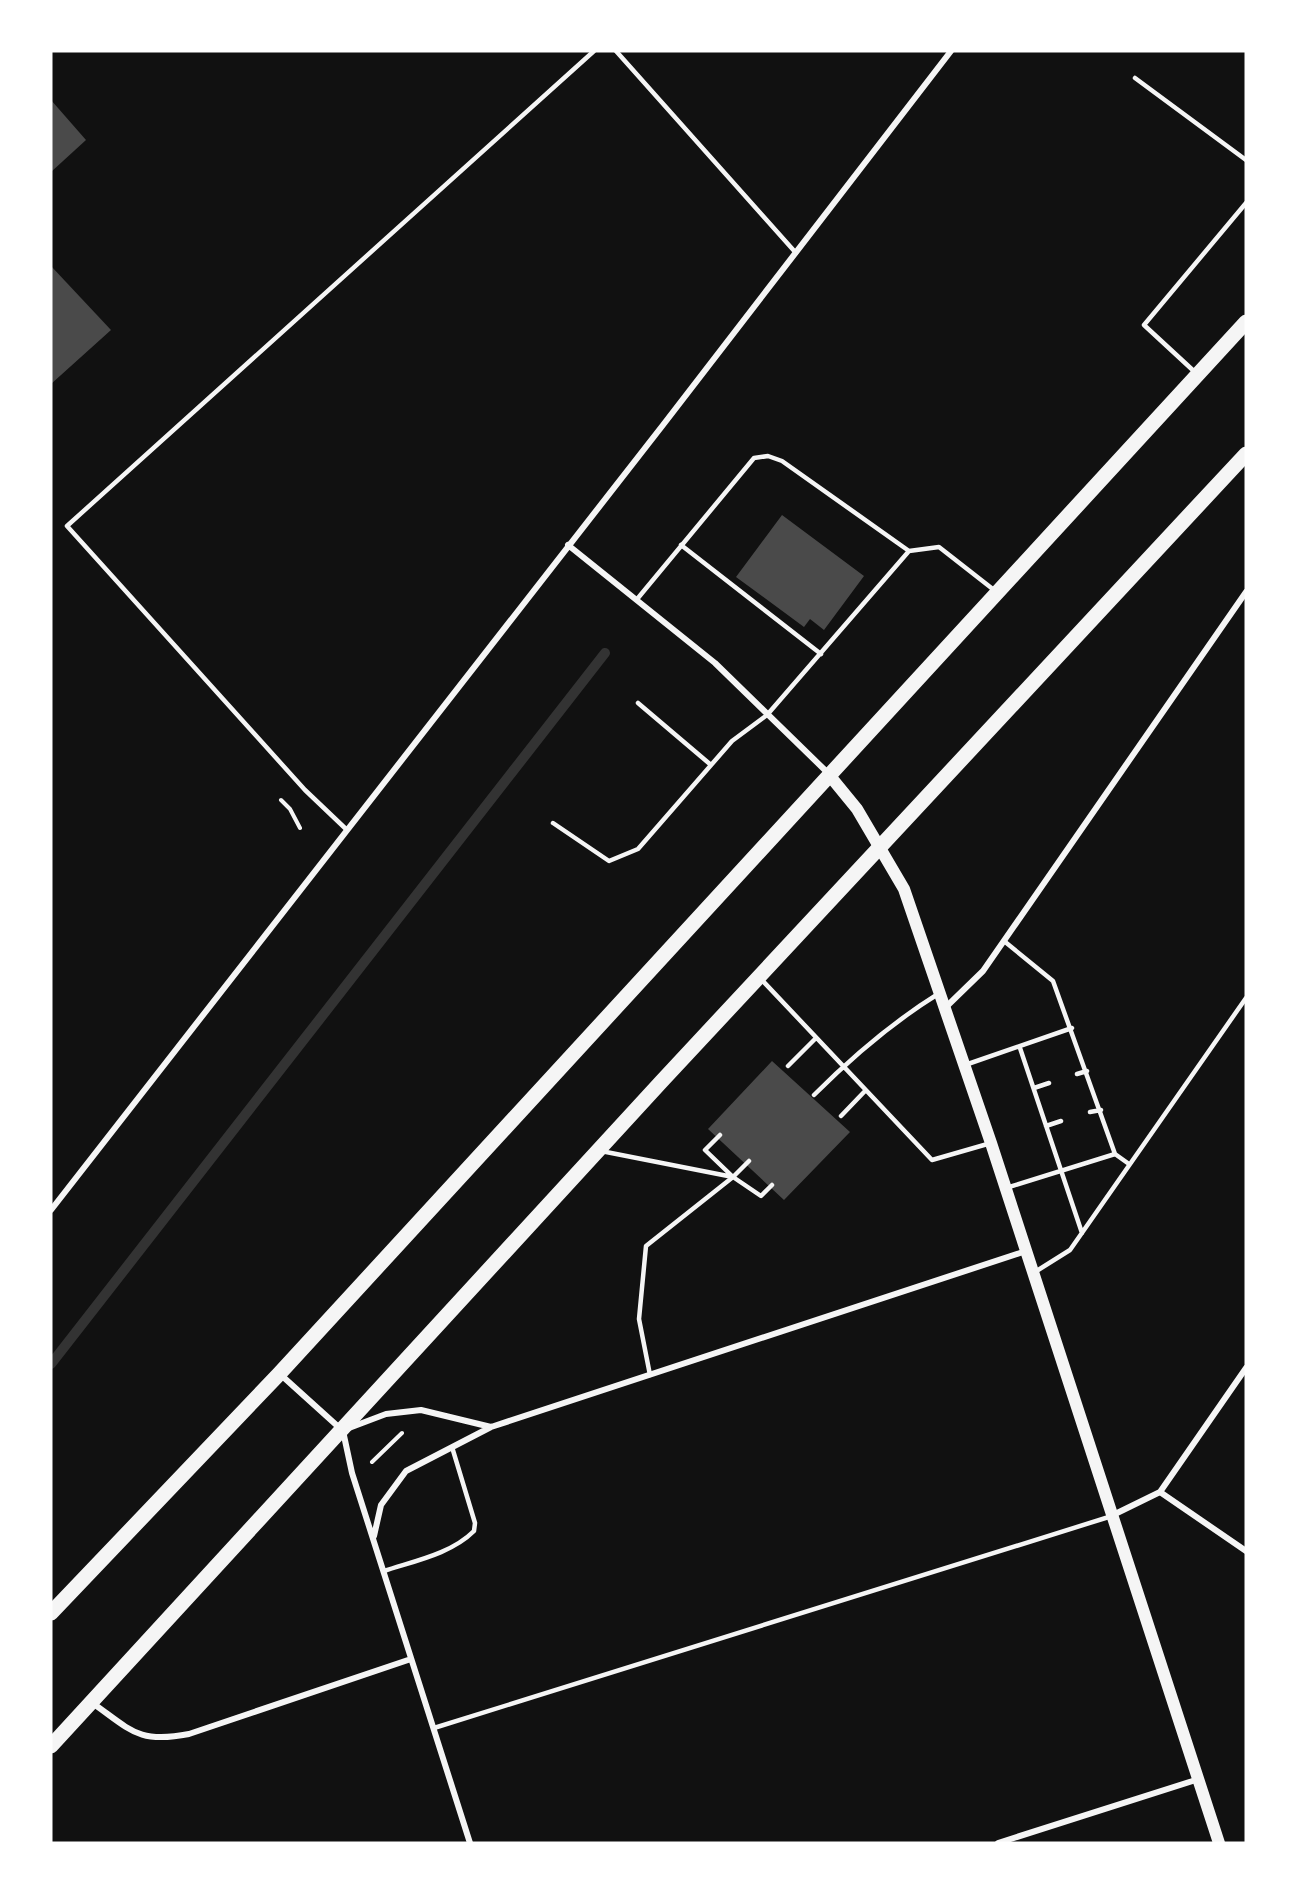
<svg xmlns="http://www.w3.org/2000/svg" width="1297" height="1894" font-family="'Nunito Sans',sans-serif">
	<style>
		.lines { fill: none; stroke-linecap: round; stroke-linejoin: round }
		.stream { stroke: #333; stroke-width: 10 }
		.building { fill: #4a4a4a }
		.path { stroke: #f5f5f5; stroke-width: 4 }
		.service { stroke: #f5f5f5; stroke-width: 4.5 }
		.minor { stroke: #f5f5f5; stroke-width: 6 }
		.secondary { stroke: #f5f5f5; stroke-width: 12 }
		.primary { stroke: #f5f5f5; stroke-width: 15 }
	</style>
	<rect width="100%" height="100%" fill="#111"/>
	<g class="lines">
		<path class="stream" d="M51 1364 605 653"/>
	</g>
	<path class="building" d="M51 100 86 140 51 172Z
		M51 266 111 330 51 384Z
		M782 515 864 576 824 630 810 619 804 627 736 577Z
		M772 1061 850 1132 784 1200 708 1129Z"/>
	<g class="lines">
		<path class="path" d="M281 800 290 809 300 828
			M372 1462 402 1433"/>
		<path class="service" d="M616 51 796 253
			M1135 78 1246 160
			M1197 374 1144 325 1246 203
			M681 545 821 654
			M638 598 754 458 768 456 782 461 909 551 939 547 994 590
			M638 703 711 765
			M553 823 609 861 638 849 732 741 767 715 909 551
			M347 830 305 790 67 526 594 51
			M1004 941 1053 981 1115 1154 1129 1164
			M760 978 932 1160 991 1143
			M1020 1048 1082 1233
			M965 1065 1072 1028
			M788 1066 816 1038
			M1077 1074 1087 1071
			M1034 1088 1049 1083
			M814 1095C852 1057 893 1022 938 994
			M1090 1112 1101 1110
			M841 1116 865 1091
			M1046 1126 1061 1121
			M720 1135 705 1150 733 1177 761 1196 772 1185
			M601 1151 733 1177 749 1161
			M1006 1188 1115 1154
			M1035 1272 1070 1250 1246 998
			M650 1375 639 1319 646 1246 733 1177
			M384 1571C414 1561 451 1554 474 1531L475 1523 452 1447
			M434 1728 1112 1516"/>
		<path class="minor" d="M568 545 715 663 830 775
			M946 1007 983 971 1246 592
			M51 1210 663 425 951 51
			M281 1375 343 1431 352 1473 470 1843
			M349 1428 386 1414 421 1410 491 1427 1026 1251
			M1160 1492 1246 1551
			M1113 1515 1160 1492 1246 1368
			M374 1536 381 1505 406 1471 491 1427
			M91 1702C131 1730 138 1744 189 1734L411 1659
			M998 1843 1199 1779"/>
		<path class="secondary" d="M830 776 857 809 904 889 991 1143 1219 1843"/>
		<path class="primary" d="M51 1613 279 1374 1246 322
			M51 1746 661 1082 1246 454"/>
	</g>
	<rect width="1297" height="1894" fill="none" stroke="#ffffff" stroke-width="105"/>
</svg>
